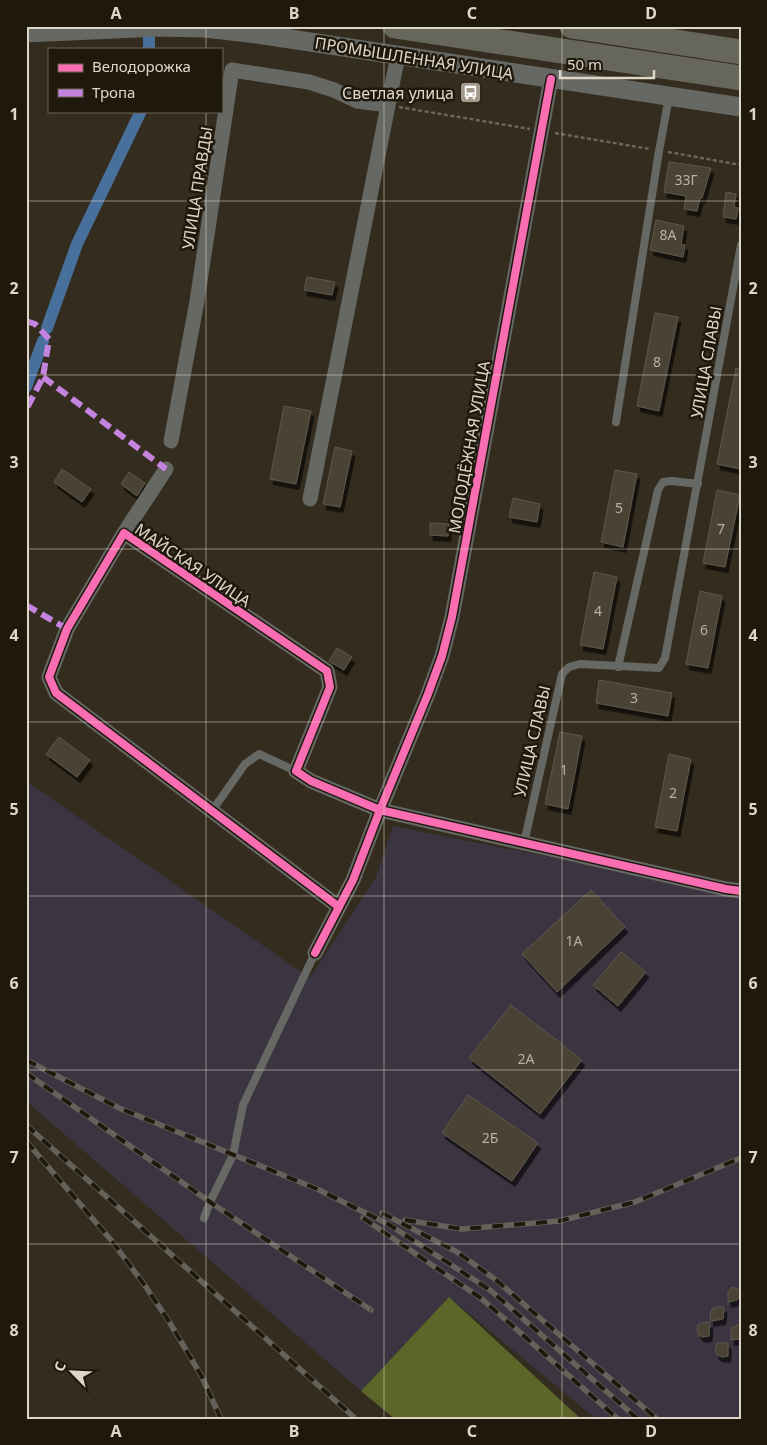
<svg xmlns="http://www.w3.org/2000/svg" width="767" height="1445" font-family="'Noto Sans',sans-serif">
	<style>
		.industrial { fill: #3a3541 }
		.forest { fill: #5c6629 }
		.lines { fill: none; stroke-linecap: round; stroke-linejoin: round }
		.canal { stroke: #48709d; stroke-width: 12 }
		.building { fill: #494236; stroke: #5e574b; filter: url(#shadow) }
		.path { stroke: #676660; stroke-width: 2.5; stroke-dasharray: 4 2.5; stroke-linecap: butt }
		.service { stroke: #666864; stroke-width: 8 }
		.minor { stroke: #666864; stroke-width: 15 }
		.tertiary { stroke: #666864; stroke-width: 19 }
		.trunk { stroke: #66665c; stroke-width: 25 }
		.rail-casing { stroke: #64625a; stroke-width: 5.5 }
		.rail { stroke: #1f180d; stroke-width: 4; stroke-dasharray: 11; stroke-linecap: butt }
		.quiet { stroke: #c483df; stroke-width: 6; stroke-dasharray: 12 6; stroke-linecap: butt }
		.cycleway-casing { stroke: #1f180d; stroke-width: 11 }
		.cycleway { stroke: #f96db3; stroke-width: 8 }
		.grid { fill: none; stroke: #e0d6c7; stroke-width: 1; stroke-opacity: 0.55 }
		.labels { text-anchor: middle; stroke-width: 5; stroke-linejoin: round; paint-order: stroke }
		.number-label { font-size: 14px; fill: #bab1a3 }
		.street-label { font-size: 16px; fill: #e0d6c7; stroke: #1f180d }
		.poi-label { font-size: 16px; fill: #e0d6c7; stroke: #1f180d; text-anchor: end }
		.neatline { fill: none; stroke: #e0d6c7; stroke-width: 2 }
		.grid-label { font-size: 16px; text-anchor: middle; font-weight: bold; fill: #e0d6c7 }
	</style>
	<defs>
		<filter id="shadow"><feDropShadow dx="3" dy="5.5" stdDeviation="0" flood-color="#0009"/></filter>
	</defs>
	<rect width="100%" height="100%" fill="#342c1e"/>
	<path class="industrial" d="M26 781 310 978 376 877 393 826 741 895V1419H596L449 1297 361 1391 26 1101Z"/>
	<path class="forest" d="M449 1297 581 1419H395L361 1391Z"/>
	<g class="lines">
		<path class="canal" d="M149 49V38
			M47 328 77 244 141 111
			M26 387 43 341"/>
	</g>
	<path class="building" d="M669 162 711 168 702 198H700L697 211 684 209 686 196 664 192Z
		M726 192 736 194 734 207 738 208 736 219 723 217Z
		M656 220 684 226 681 244 685 245 683 257 650 250Z
		M307 277 335 282 332 295 304 290Z
		M655 313 678 317 659 411 637 406Z
		M736 368 741 369 740 469 717 464Z
		M284 406 311 411 296 484 270 479Z
		M335 447 352 451 340 507 323 504Z
		M62 469 91 489 82 502 54 482Z
		M615 470 637 474 623 547 601 542Z
		M129 472 145 483 137 496 121 484Z
		M717 490 740 495 725 567 703 563Z
		M513 498 540 504 537 522 509 517Z
		M430 523 449 524 448 536 430 535Z
		M594 572 617 577 603 649 580 645Z
		M700 591 722 596 708 668 686 664Z
		M337 648 352 657 344 670 329 661Z
		M599 680 672 693 668 716 596 703Z
		M560 732 582 736 568 809 545 804Z
		M59 737 90 760 77 777 46 754Z
		M669 754 691 759 677 831 655 827Z
		M591 890 625 927 557 992 522 954Z
		M621 952 646 972 618 1006 593 985Z
		M511 1005 582 1060 540 1114 469 1058Z
		M468 1095 538 1143 512 1181 442 1133Z
		M732 1287 738 1289 741 1292 740 1297 737 1300 728 1302V1292Z
		M724 1307 723 1319 711 1321 710 1314 712 1309 716 1307Z
		M710 1322 709 1336 703 1337 699 1335 697 1330 698 1325 702 1323Z
		M741 1324V1339L731 1340V1328Z
		M717 1343H728V1356L722 1357 717 1355 715 1350Z"/>
	<g class="lines">
		<path class="path" d="M399 107 530 129
			M555 133 650 149
			M668 152 741 165"/>
		<path class="service" d="M616 422 659 151 669 97
			M618 667 658 490 663 482 672 481 698 484
			M212 811 245 764 259 754 296 771
			M524 843 562 674 569 667 580 664 659 668 665 658 741 245
			M204 1218 210 1202 233 1155 243 1105 315 953"/>
		<path class="minor" d="M171 441 197 301 232 70 309 82 334 90 357 101 388 105
			M310 499 398 55
			M124 533 166 469
			M339 907 56 693 49 677 67 629 124 533 327 671 330 687 296 771 311 781 380 810 726 889 741 891
			M315 953 353 880 380 810 428 694 442 656 452 617 551 79"/>
		<path class="tertiary" d="M26 33 159 27 205 28 257 34 741 107"/>
		<path class="trunk" d="M395 26 741 78
			M572 26 741 52"/>
		<defs>
			<path id="rail" d="M26 1060 119 1108 317 1189 388 1224 490 1290 638 1419
				M26 1073 210 1202 371 1310
				M26 1125 356 1419
				M26 1141 111 1240 146 1287 170 1323 202 1377 221 1419
				M382 1213 457 1252 496 1280 657 1419
				M363 1218 482 1299 618 1419
				M405 1220 462 1229 559 1221 635 1202 741 1158"/>
		</defs>
		<use href="#rail" class="rail-casing"/>
		<use href="#rail" class="rail"/>
		<path class="quiet" d="M26 321 35 324 49 339 43 377 26 410
			M43 377 166 469
			M26 605 67 629"/>
		<defs>
			<path id="cycleway" d="M339 907 56 693 49 677 67 629 124 533 327 671 330 687 296 771 311 781 380 810 726 889 741 891
				M315 953 353 880 380 810 428 694 442 656 452 617 551 79"/>
		</defs>
		<use href="#cycleway" class="cycleway-casing"/>
		<use href="#cycleway" class="cycleway"/>
	</g>
	<path class="grid" d="M206 26V49M384 26V1419M562 26V1419M206 111V1419M26 201H741M26 375H741M26 549H741M26 722H741M26 896H741M26 1070H741M26 1244H741"/>
	<defs>
		<symbol id="bus-square" viewBox="-11 -11 22 22"><rect x="-9" y="-9" width="18" height="18" rx="4" fill="#a49a8c" stroke="#1f180d"/><path d="M-5-6H5V4H4V6H2V4H-2V6H-4V4H-5ZM-3.5-4V0h7V-4ZM-3.5 1.2v1.5H-2V1.2ZM2 1.2v1.5H3.5V1.2Z" fill="#fff"/></symbol>
	</defs>
	<g fill-rule="evenodd">
		<use href="#bus-square" x="458" y="80" width="25" height="25"/>
	</g>
	<g class="labels">
		<g class="number-label">
			<text x="686" y="185">33Г</text>
			<text x="668" y="240">8А</text>
			<text x="657" y="367">8</text>
			<text x="619" y="513">5</text>
			<text x="721" y="534">7</text>
			<text x="598" y="616">4</text>
			<text x="704" y="635">6</text>
			<text x="634" y="703">3</text>
			<text x="564" y="775">1</text>
			<text x="673" y="798">2</text>
			<text x="574" y="946">1А</text>
			<text x="526" y="1064">2А</text>
			<text x="490" y="1143">2Б</text>
		</g>
		<g class="street-label">
			<text transform="translate(414 58) rotate(9)" y="6">ПРОМЫШЛЕННАЯ УЛИЦА</text>
			<text transform="translate(197 188) rotate(-81)" y="6">УЛИЦА ПРАВДЫ</text>
			<text transform="translate(706 362) rotate(-80)" y="6">УЛИЦА СЛАВЫ</text>
			<text transform="translate(469 447) rotate(-80)" y="6">МОЛОДЁЖНАЯ УЛИЦА</text>
			<text transform="translate(193 565) rotate(34)" y="6">МАЙСКАЯ УЛИЦА</text>
			<text transform="translate(532 741) rotate(-77)" y="6">УЛИЦА СЛАВЫ</text>
		</g>
		<g class="poi-label">
			<text x="454" y="99">Светлая улица</text>
		</g>
	</g>
	<rect width="767" height="1445" fill="none" stroke="#1f180d" stroke-width="55"/>
	<rect x="48" y="48" width="175" height="65" fill="#1f180d" stroke="#6c6457"/>
	<rect x="58" y="64" width="25" height="8" fill="#f96db3" stroke="#6c6457"/>
	<text x="92" y="72" font-size="15" fill="#e0d6c7">Велодорожка</text>
	<rect x="58" y="89" width="25" height="8" fill="#c483df" stroke="#6c6457"/>
	<text x="92" y="98" font-size="15" fill="#e0d6c7">Тропа</text>
	<g transform="translate(72 1372) rotate(294)" stroke="#1f180d" stroke-width="4" paint-order="stroke">
	<path d="M0-4L9 19L0 12L-9 19Z" fill="#e0d6c7"/>
	<text y="-8" font-size="14" font-weight="bold" text-anchor="middle" fill="#e0d6c7">С</text>
	</g>
	<path d="M560 70v8h94v-8" fill="none" stroke="#e0d6c7" stroke-width="2.5"/>
	<text x="567" y="70" font-size="15" fill="#e0d6c7" stroke="#1f180d" stroke-width="4" paint-order="stroke">50 m</text>
	<rect x="28" y="28" width="712" height="1390" class="neatline"/>
	<g class="grid-label">
		<text x="116" y="19">A</text>
		<text x="294" y="19">B</text>
		<text x="472" y="19">C</text>
		<text x="651" y="19">D</text>
		<text x="14" y="120">1</text>
		<text x="753" y="120">1</text>
		<text x="14" y="294">2</text>
		<text x="753" y="294">2</text>
		<text x="14" y="468">3</text>
		<text x="753" y="468">3</text>
		<text x="14" y="641">4</text>
		<text x="753" y="641">4</text>
		<text x="14" y="815">5</text>
		<text x="753" y="815">5</text>
		<text x="14" y="989">6</text>
		<text x="753" y="989">6</text>
		<text x="14" y="1163">7</text>
		<text x="753" y="1163">7</text>
		<text x="14" y="1336">8</text>
		<text x="753" y="1336">8</text>
		<text x="116" y="1437">A</text>
		<text x="294" y="1437">B</text>
		<text x="472" y="1437">C</text>
		<text x="651" y="1437">D</text>
	</g>
</svg>
